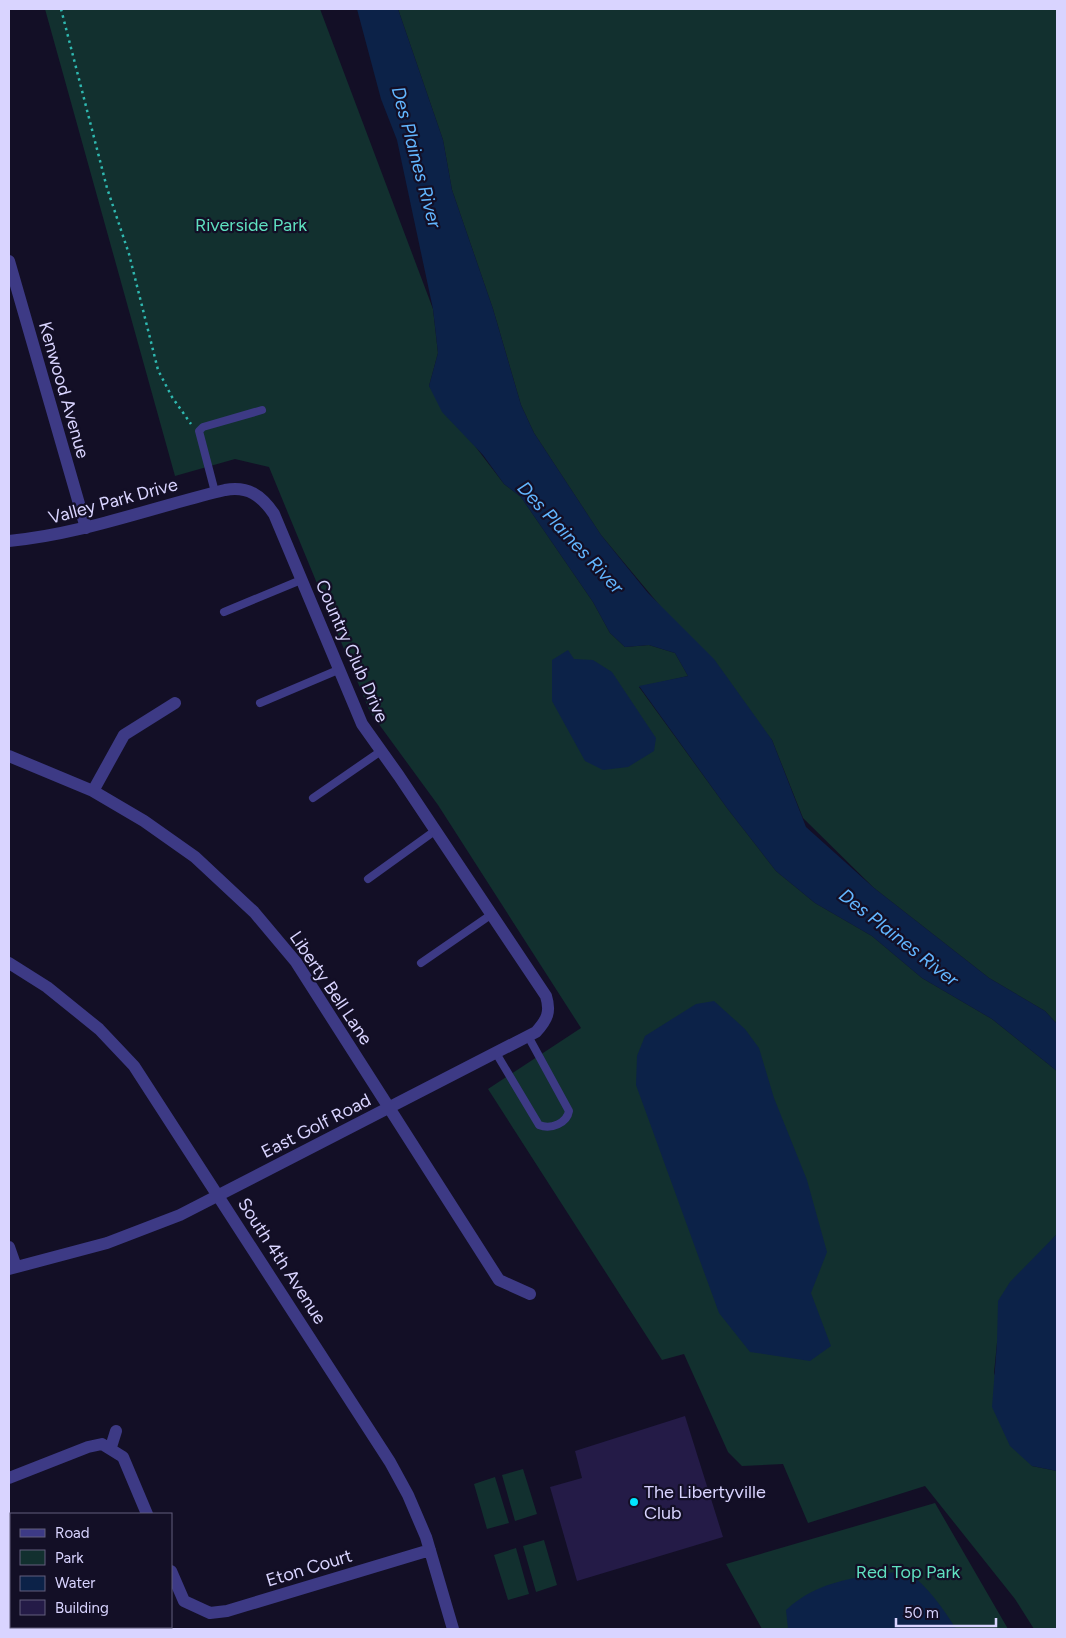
<svg xmlns="http://www.w3.org/2000/svg" width="1066" height="1638" font-family="Figtree,sans-serif">
	<style>
		.green { fill: #12302f }
		.water { fill: #0c2248 }
		.building { fill: #241b47 }
		.lines { fill: none; stroke-linecap: round; stroke-linejoin: round }
		.path { stroke: #2fb8b0; stroke-width: 2.5; stroke-dasharray: 2.5 4; stroke-linecap: butt }
		.lane { stroke: #3d3a85; stroke-width: 8 }
		.street { stroke: #3d3a85; stroke-width: 12 }
		.poi-dot { fill: #00e5ff; stroke: #130f26; stroke-width: 2 }
		.labels { text-anchor: middle; stroke-width: 4.5; stroke-linejoin: round; paint-order: stroke }
		.park-label { font-size: 18px; fill: #5fe0c0; stroke: #130f26 }
		.street-label { font-size: 18px; fill: #d9d4ff; stroke: #130f26 }
		.poi-label { font-size: 18px; fill: #d9d4ff; stroke: #130f26; text-anchor: start }
		.water-label { font-size: 19px; font-style: italic; fill: #62b6ff; stroke: #130f26 }
	</style>
	<rect width="100%" height="100%" fill="#130f26"/>
	<path class="green" d="M45 9H320L433 309 438 353 429 386 504 484 521 497 593 602 610 633 625 647 649 645 675 653 688 676 639 687 727 808 776 871 815 903 872 936 922 978 992 1019 1057 1071V1234L1039 1255 997 1343 994 1373 1032 1466 1057 1471V1629H1034L1015 1599 925 1486 808 1523 783 1464 742 1466 728 1452 684 1354 662 1360 488 1089 581 1028 438 805 370 712 269 467 235 459 175 476Z
		M398 9H1057V1024L1045 1011 989 978 874 888 803 818 772 740 601 535 534 433 521 405 493 309 452 190 443 140Z
		M523 1469 537 1514 515 1521 502 1475Z
		M495 1477 509 1523 487 1529 474 1484Z
		M935 1503 1008 1629H762L726 1564Z
		M544 1540 557 1585 536 1592 523 1546Z
		M516 1548 529 1594 508 1600 494 1555Z"/>
	<path class="water" d="M357 9H398L443 140 452 190 493 309 521 405 534 433 601 535 648 593 714 659 772 740 806 827 874 888 989 978 1045 1011 1057 1024V1071L992 1019 922 978 872 936 815 903 776 871 727 808 639 686 688 676 675 653 649 645 625 647 610 633 593 602 521 497 504 484 483 455 442 412 429 386 438 353 433 309 397 140 381 99Z
		M568 650 574 659 593 660 612 672 656 738 654 751 628 767 603 770 585 761 552 701V660Z
		M714 1001 745 1029 759 1048 774 1098 807 1180 827 1252 811 1293 831 1346 810 1361 750 1352 719 1313 636 1085 637 1056 645 1036 696 1004Z
		M1057 1234V1471L1032 1466 1010 1446 992 1407 997 1343 998 1301 1010 1282Z
		M906 1571C928 1586 942 1607 956 1629H788L786 1610C819 1579 863 1576 906 1571Z"/>
	<path class="building" d="M685 1416 723 1537 577 1581 550 1487 582 1478 575 1451Z"/>
	<g class="lines">
		<path class="path" d="M61 9 107 188 129 254 158 370 172 397 191 424"/>
		<path class="lane" d="M215 492 199 431 203 427 262 410
			M224 612 301 580
			M260 703 338 670
			M313 798 381 751
			M368 879 436 830
			M421 963 492 914
			M496 1053 539 1125C551 1130 567 1123 569 1111L528 1036"/>
		<path class="street" d="M9 261 86 528
			M9 541C83 534 153 507 225 490 248 486 261 495 274 514L362 724 399 776 546 996C551 1012 547 1020 536 1032L180 1215 107 1243 9 1269
			M9 756 93 791 144 821 195 857 254 912 296 962 499 1280 530 1294
			M93 791 124 735 175 703
			M9 963 47 987 99 1029 134 1066 390 1462 408 1495 426 1537 453 1629
			M9 1247 16 1267
			M111 1447 116 1431
			M9 1478 88 1447 102 1444 123 1457 147 1514
			M171 1571 184 1601 210 1613 227 1611 430 1550"/>
	</g>
	<circle class="poi-dot" cx="634" cy="1502" r="5"/>
	<g class="labels">
		<g class="park-label">
			<text x="251" y="231">Riverside Park</text>
			<text x="908" y="1578">Red Top Park</text>
		</g>
		<g class="street-label">
			<text transform="translate(64 390) rotate(74)" y="6">Kenwood Avenue</text>
			<text transform="translate(113 501) rotate(-15)" y="6">Valley Park Drive</text>
			<text transform="translate(352 651) rotate(66)" y="6">Country Club Drive</text>
			<text transform="translate(331 988) rotate(56)" y="6">Liberty Bell Lane</text>
			<text transform="translate(316 1126) rotate(-27)" y="6">East Golf Road</text>
			<text transform="translate(282 1261) rotate(57)" y="6">South 4th Avenue</text>
			<text transform="translate(309 1568) rotate(-17)" y="6">Eton Court</text>
		</g>
		<g class="poi-label">
			<text x="644" y="1498">The Libertyville<tspan x="644" dy="21">Club</tspan></text>
		</g>
		<g class="water-label">
			<text transform="translate(417 157) rotate(75)" y="7">Des Plaines River</text>
			<text transform="translate(571 537) rotate(47)" y="7">Des Plaines River</text>
			<text transform="translate(899 937) rotate(38)" y="7">Des Plaines River</text>
		</g>
	</g>
	<rect width="1066" height="1638" fill="none" stroke="#d9d4ff" stroke-width="20"/>
	<rect x="10" y="1513" width="162" height="115" fill="#130f26" stroke="#625e7d"/>
	<rect x="20" y="1529" width="25" height="8" fill="#3d3a85" stroke="#625e7d"/>
	<text x="55" y="1538" font-size="15" fill="#d9d4ff">Road</text>
	<rect x="20" y="1550" width="25" height="15" fill="#12302f" stroke="#625e7d"/>
	<text x="55" y="1563" font-size="15" fill="#d9d4ff">Park</text>
	<rect x="20" y="1576" width="25" height="15" fill="#0c2248" stroke="#625e7d"/>
	<text x="55" y="1588" font-size="15" fill="#d9d4ff">Water</text>
	<rect x="20" y="1600" width="25" height="15" fill="#241b47" stroke="#625e7d"/>
	<text x="55" y="1613" font-size="15" fill="#d9d4ff">Building</text>
	<path d="M896 1618v8h100v-8" fill="none" stroke="#d9d4ff" stroke-width="2.5"/>
	<text x="904" y="1618" font-size="15" fill="#d9d4ff" stroke="#130f26" stroke-width="4" paint-order="stroke">50 m</text>
</svg>
